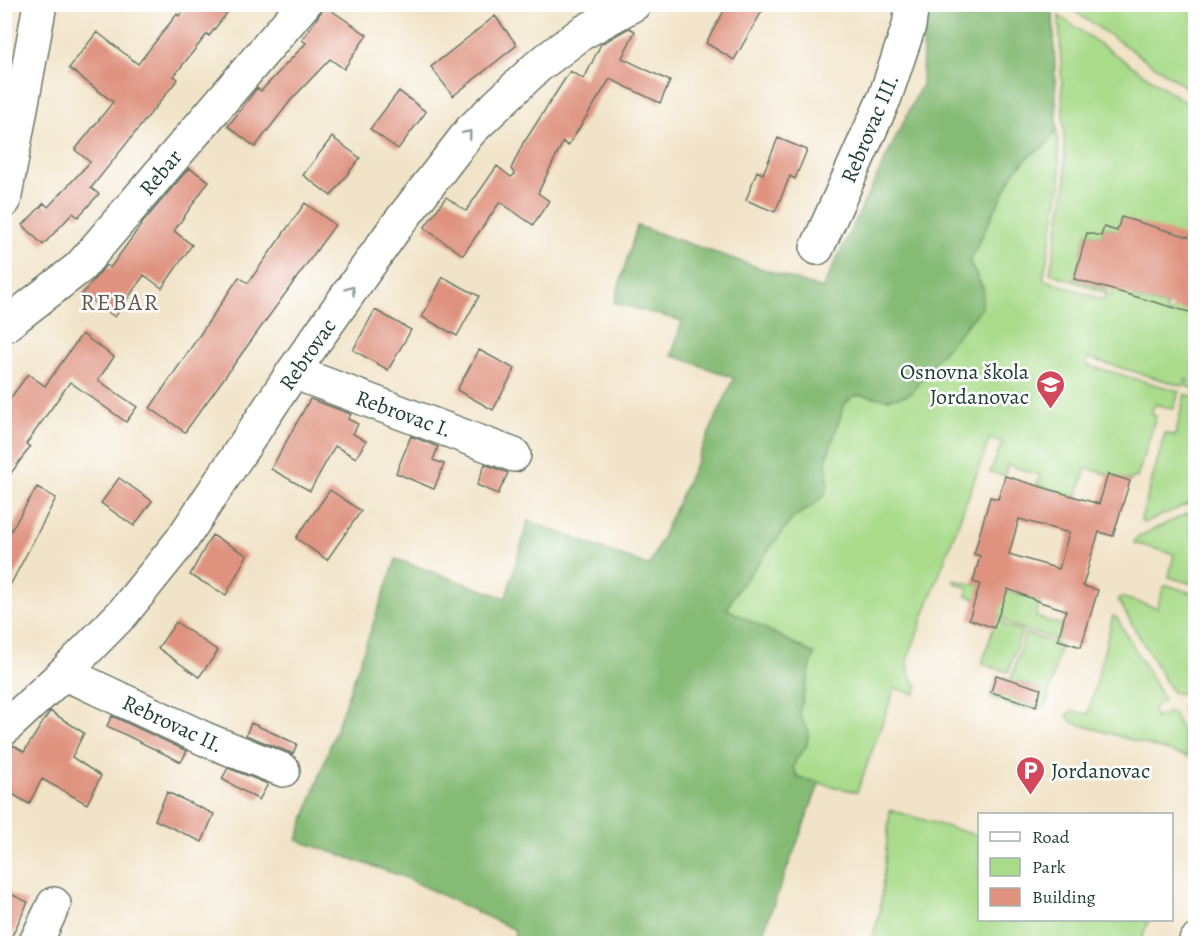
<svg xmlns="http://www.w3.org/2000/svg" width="1200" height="948" font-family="Alegreya,serif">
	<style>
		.green { fill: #a9db8a; stroke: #648c5f; stroke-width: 1.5 }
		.forest { fill: #86bb76; stroke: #527c55; stroke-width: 1.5 }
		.building { fill: #df937f; fill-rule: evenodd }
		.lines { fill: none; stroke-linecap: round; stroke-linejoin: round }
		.minor-casing { stroke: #687767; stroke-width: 36 }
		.major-casing { stroke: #687767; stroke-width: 36 }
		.minor { stroke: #fff; stroke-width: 33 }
		.major { stroke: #fff; stroke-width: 33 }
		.oneway { stroke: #8f9e9a }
		.labels { text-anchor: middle; stroke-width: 5; stroke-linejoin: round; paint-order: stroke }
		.street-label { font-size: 22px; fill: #1f3d34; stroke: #fff }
		.poi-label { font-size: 22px; fill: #1f3d34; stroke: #fff; text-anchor: end }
		.neighbourhood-label { font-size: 24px; letter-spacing: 1.5px; fill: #625b4e; stroke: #fff }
	</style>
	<rect width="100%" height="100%" fill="#fff"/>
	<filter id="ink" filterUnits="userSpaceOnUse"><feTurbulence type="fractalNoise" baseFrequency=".0167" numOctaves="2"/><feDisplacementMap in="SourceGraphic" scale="12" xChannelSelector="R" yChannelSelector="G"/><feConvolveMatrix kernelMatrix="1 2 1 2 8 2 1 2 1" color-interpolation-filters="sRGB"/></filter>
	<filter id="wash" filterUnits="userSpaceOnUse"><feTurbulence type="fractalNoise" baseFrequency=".008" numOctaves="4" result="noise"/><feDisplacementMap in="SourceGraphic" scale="24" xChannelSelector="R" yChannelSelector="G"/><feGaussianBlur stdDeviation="1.35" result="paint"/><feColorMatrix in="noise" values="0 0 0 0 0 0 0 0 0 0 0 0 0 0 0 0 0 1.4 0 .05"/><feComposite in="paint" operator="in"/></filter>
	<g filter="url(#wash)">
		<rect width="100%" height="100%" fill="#f1e3c7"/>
		<path class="green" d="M1078 5H1195V93L1074 11Z
			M1059 16 1195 109V239L1117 231 1104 227 1101 236 1087 233 1074 279 1104 288 1114 255 1117 256 1106 293 1111 296 1115 285 1137 291 1135 298 1165 306 1174 272 1178 273 1166 312 1172 314 1175 303 1195 309V389L1186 386 1188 380 1186 379 1183 386 1088 358 1086 365 1179 391 1174 409 1155 404 1151 414 1156 416 1137 478 1133 477 1131 481 1086 468 1077 497 1037 485 1040 475 1008 465 1005 476 990 472 1000 448 1004 443 990 438 908 658 909 674 918 686 915 694 895 688 857 792 798 778 793 767 797 758 806 747 809 732 799 713 814 654 727 609 735 593 793 518 801 512 828 483 826 460 844 405 853 396 860 395 888 399 908 395 913 391 983 288 970 264V260L1014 172 1029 156 1046 145 1057 130 1061 184 1043 279 1104 300 1106 293 1050 273 1066 184Z
			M1185 394 1195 397V501L1144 523 1141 520 1165 433 1175 436Z
			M1193 511 1195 525 1189 528 1195 544V585L1169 577 1174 554 1134 543 1137 537Z
			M953 580 976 585 977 583 1038 600 1040 602 1036 617 1062 625 1058 640 1011 625 988 604 966 595 968 588 957 584Z
			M1167 585 1195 594V677L1180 694 1172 692 1118 600 1121 597 1157 608 1164 587Z
			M997 616 1007 627 1022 631 1008 672 982 664Z
			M1113 616 1117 618 1164 700 1152 709 1156 718 1170 712 1173 713 1182 730 1188 757 1072 722 1067 716 1071 711 1088 714Z
			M1025 633 1060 645 1047 703C1035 718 1004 702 990 697L991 692 1036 706 1041 689 1011 680Z
			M1195 692V743L1182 709Z
			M890 810 979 836 980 920H1149L1140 943H871L880 911Z"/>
		<path class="forest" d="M924 5H1058L1053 12 1057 130 1046 145 1029 156 1014 172 970 260V264L983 288 982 308 933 363 913 391 908 395 888 399 860 395 853 396 844 405 826 460 828 483 825 495 813 505 793 518 735 593 727 609 814 654 799 713 809 732 806 747 797 758 793 767 798 778 820 782 759 943H513L515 930 404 877 297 840 396 559 506 598 528 521 649 566 734 378 672 355 682 321 614 303 637 226 822 289 922 84Z"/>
		<g id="blocks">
			<path class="building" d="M188 4H234L209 36 207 34 174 76 178 79 91 188 99 194 78 217 73 213 43 245 23 225 44 203 48 207 90 162 75 150 113 102 69 68 97 32 138 64 177 14 179 16Z
				M728 4H766L734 60 706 43Z
				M325 6 367 35 344 69 330 59 291 100 255 147 228 126 257 88 261 91 306 43 302 40Z
				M495 16 517 45 453 96 431 67Z
				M629 28 635 31 622 58 670 81 660 103 610 79 568 146 563 142 538 193 549 201 533 225 500 202 463 255 424 228 446 197 466 211 497 166 511 177 515 174 511 169 524 141H525L570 71 584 79 601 44Z
				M399 91 426 112 398 149 370 129Z
				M332 137 360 158 331 196 303 175Z
				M778 138 807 150 795 179 790 176 775 212 746 200 757 171 763 174Z
				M189 168 209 181 174 231 192 245 162 288 144 275 115 317 82 294 106 265 110 268 144 221Z
				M305 203 335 225 185 432 150 408 239 277 248 283Z
				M1121 217 1196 239V314L1074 279 1087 233 1101 236 1104 227 1117 231Z
				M443 277 479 296 457 336 422 317Z
				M375 310 411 330 388 370 353 350Z
				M82 334 114 357 98 380 137 407 126 422 70 382 26 444 30 447 4 483V407L28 374 45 386Z
				M479 350 515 369 493 410 457 390Z
				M310 399 351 414 348 419 358 424 353 434 366 441 356 458 335 446 310 491 271 469Z
				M411 436 438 447 433 460 444 464 434 489 396 473Z
				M485 464 508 473 498 494 477 485Z
				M1108 474 1130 481 1113 536 1099 532 1091 557 1083 586 1098 590 1081 647 1058 640 1066 610 1040 602 1008 589 994 628 969 619 980 584 973 582 980 556 974 554 990 497 998 499 1005 476 1099 504ZM1019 519 1069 533 1059 569 1009 554Z
				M119 478 152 501 134 526 101 503Z
				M37 487 56 498 4 597V542Z
				M330 490 361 511 327 560 296 538Z
				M212 535 247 555 226 595 190 575Z
				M176 622 218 651 199 677 158 648Z
				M996 675 1041 689 1036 706 991 692Z
				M50 711 84 733 72 757 101 776 87 804 42 779 29 804 4 789V760L13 745 24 752Z
				M112 716 187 751 181 762 107 726Z
				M251 723 297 744 293 754 246 735Z
				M228 768 268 784 259 800 222 779Z
				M167 792 214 814 202 842 155 820Z
				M4 891 28 902 8 944H4Z"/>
		</g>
	</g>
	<g filter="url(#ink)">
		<use href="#blocks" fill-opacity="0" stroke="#687767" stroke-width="1.5"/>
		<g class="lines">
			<defs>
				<path id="minor" d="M4 201 40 4
					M817 248 885 97 909 26 912 4
					M4 326 80 267 304 4
					M293 372 514 455
					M63 674 86 683 205 739 283 770
					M4 729 63 674 123 613 181 541 293 372 395 228 471 130 537 67 582 33 634 4
					M35 944 54 904"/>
				<path id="major" d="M1195 944 1196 941"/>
			</defs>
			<use href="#minor" class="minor-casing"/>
			<use href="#major" class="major-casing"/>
			<use href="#minor" class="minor"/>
			<use href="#major" class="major"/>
		</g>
		<defs><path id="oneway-chevron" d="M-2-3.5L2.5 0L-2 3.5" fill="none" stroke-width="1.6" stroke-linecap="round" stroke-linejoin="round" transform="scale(1.5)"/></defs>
		<g class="oneway">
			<use href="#oneway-chevron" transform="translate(468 134) rotate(-50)"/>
			<use href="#oneway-chevron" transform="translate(351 290) rotate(-55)"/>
		</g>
	</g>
	<defs>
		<symbol id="school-pin" viewBox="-11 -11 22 30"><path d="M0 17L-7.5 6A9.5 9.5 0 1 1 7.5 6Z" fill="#d1495b" stroke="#fff"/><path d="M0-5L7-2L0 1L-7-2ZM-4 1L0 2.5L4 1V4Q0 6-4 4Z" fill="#fff"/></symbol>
		<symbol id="parking-pin" viewBox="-11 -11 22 30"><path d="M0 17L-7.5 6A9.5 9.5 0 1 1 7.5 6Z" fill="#d1495b" stroke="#fff"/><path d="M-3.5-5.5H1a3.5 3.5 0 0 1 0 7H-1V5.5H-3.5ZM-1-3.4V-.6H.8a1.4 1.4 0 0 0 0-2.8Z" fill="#fff"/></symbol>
	</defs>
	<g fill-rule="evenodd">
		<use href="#school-pin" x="1034" y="368" width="33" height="45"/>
		<use href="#parking-pin" x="1014" y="754" width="33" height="45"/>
	</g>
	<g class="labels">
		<g class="street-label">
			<text transform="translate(869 128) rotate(-67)" y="8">Rebrovac III.</text>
			<text transform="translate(160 172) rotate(-50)" y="8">Rebar</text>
			<text transform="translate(307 354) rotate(-55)" y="8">Rebrovac</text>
			<text transform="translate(404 413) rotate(20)" y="8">Rebrovac I.</text>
			<text transform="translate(173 723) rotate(25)" y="8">Rebrovac II.</text>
		</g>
		<g class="poi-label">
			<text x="1029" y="379">Osnovna škola<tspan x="1029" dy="25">Jordanovac</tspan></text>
			<text x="1051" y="778" text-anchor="start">Jordanovac</text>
		</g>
		<g class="neighbourhood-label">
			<text x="120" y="310">REBAR</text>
		</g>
	</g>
	<rect width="1200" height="948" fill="none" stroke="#fff" stroke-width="24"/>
	<rect x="978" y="813" width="195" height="108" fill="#ffffff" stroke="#a5b1ae" stroke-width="1.5"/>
	<rect x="990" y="832" width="30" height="9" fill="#ffffff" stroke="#a5b1ae" stroke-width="1.5"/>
	<text x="1032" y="843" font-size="18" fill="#1f3d34">Road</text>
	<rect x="990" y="858" width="30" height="18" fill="#a9db8a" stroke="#a5b1ae" stroke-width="1.5"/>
	<text x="1032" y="873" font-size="18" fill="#1f3d34">Park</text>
	<rect x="990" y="888" width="30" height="18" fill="#df937f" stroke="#a5b1ae" stroke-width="1.5"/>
	<text x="1032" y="903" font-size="18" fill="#1f3d34">Building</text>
</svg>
